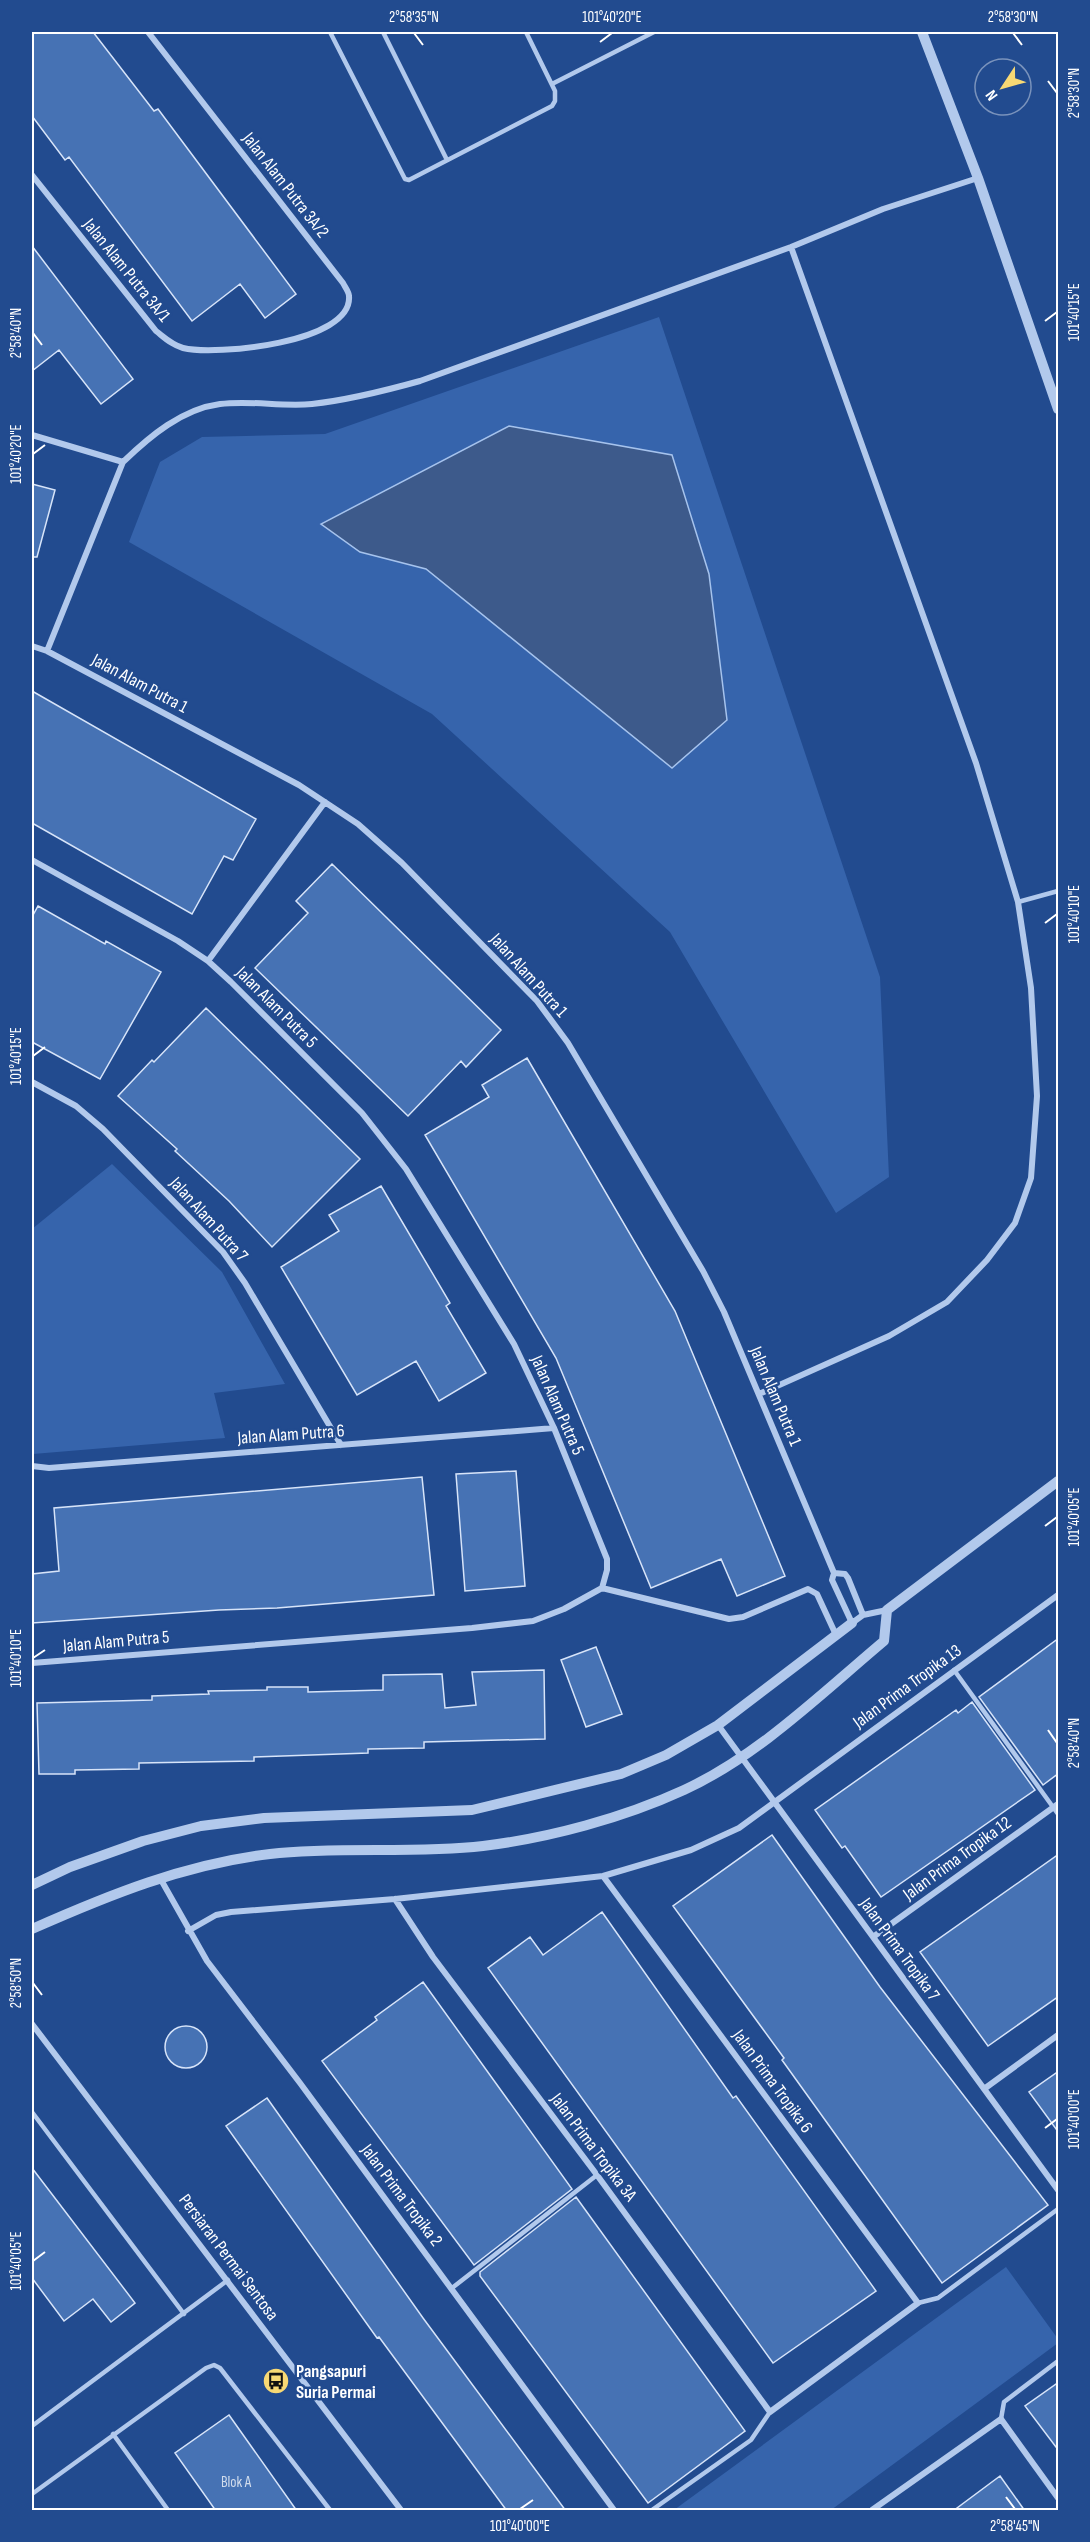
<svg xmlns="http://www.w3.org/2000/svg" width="1090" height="2542" font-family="'Sofia Sans Condensed',sans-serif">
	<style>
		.green { fill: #3664ac }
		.water { fill: #3d5a8b; stroke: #a6c3ed; stroke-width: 1.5 }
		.building { fill: #4672b4; stroke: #d7e4f9; stroke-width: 1.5 }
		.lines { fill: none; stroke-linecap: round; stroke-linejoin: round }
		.service { stroke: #b2c9ec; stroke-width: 4.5 }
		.minor { stroke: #b2c9ec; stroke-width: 6 }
		.tertiary { stroke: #b2c9ec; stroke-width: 10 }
		.ticks { fill: none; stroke: #fff; stroke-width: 2 }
		.labels { text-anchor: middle; stroke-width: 5; stroke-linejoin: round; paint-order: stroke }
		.number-label { font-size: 15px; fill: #d1dcec }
		.street-label { font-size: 18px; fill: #fff; stroke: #224b8f }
		.poi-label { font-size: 18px; font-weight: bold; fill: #fff; stroke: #224b8f; text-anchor: start }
		.neatline { fill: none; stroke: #fff; stroke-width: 2 }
		.ticks-label { font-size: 15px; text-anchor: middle; fill: #fff }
	</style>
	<rect width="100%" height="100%" fill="#224b8f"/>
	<path class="green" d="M659 317 880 977 889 1177 836 1213 670 932 432 714 129 542 160 462 202 437 325 434Z
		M112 1164 222 1272 285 1384 214 1393 225 1438 33 1454 32 1229Z
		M1006 2267 1058 2339V2343L831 2510H674Z"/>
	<path class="water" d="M509 426 672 455 709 574 727 720 672 768 426 569 360 552 321 524Z"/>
	<path class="building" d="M32 32H93L154 111 158 109 296 294 265 318 240 284 192 321 69 157 65 160 32 116Z
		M32 246 133 379 101 404 59 350 32 371Z
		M32 484 55 490 37 557H32Z
		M32 691 256 819 233 860 224 856 192 914 32 823Z
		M332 864 501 1030 466 1067 461 1061 408 1116 255 968 308 913 296 901Z
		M38 906 105 944 106 941 161 972 100 1079 32 1042V917Z
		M206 1008 360 1159 272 1247 229 1201 175 1151 177 1149 118 1096 152 1060 154 1062Z
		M527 1058 675 1311 785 1576 737 1596 721 1559 651 1588 556 1358 425 1135 489 1097 482 1085Z
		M381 1186 450 1303 446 1306 486 1373 439 1401 416 1361 357 1395 281 1267 339 1231 329 1215Z
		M516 1471 525 1586 465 1591 456 1474Z
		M422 1477 434 1595 277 1608 219 1610 32 1623V1574L59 1571 54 1508Z
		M1059 1638V1773L1043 1785 979 1697Z
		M596 1647 622 1714 586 1727 561 1660Z
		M544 1670 545 1739 424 1742V1748L368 1749V1753L254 1757V1761L139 1763V1769L75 1770V1774H39L37 1703 152 1700V1696L209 1694 208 1691 267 1690V1687H308V1692L383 1690V1675L442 1674 445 1708 476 1705 472 1672Z
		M972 1702 1035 1790 881 1897 845 1846 842 1848 815 1810 956 1710 958 1713Z
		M772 1835 880 1987 1048 2205 942 2283 782 2060 784 2058 673 1906Z
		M1059 1854V1996L988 2046 920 1952Z
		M602 1912 733 2098 736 2096 876 2291 773 2363 488 1968 530 1937 543 1955Z
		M423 1982 572 2189 474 2265 322 2061 377 2020 375 2017Z
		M165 2047a21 21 0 1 1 42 0a21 21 0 1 1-42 0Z
		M1059 2071V2133L1029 2092Z
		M267 2098 423 2318 566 2511H507L379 2337 377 2338 226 2126Z
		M32 2168 135 2303 111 2322 93 2299 64 2321 32 2278Z
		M576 2197 745 2431 648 2503 480 2276V2272Z
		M1059 2382V2451L1025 2406Z
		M229 2415 297 2511H216L175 2453Z
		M1000 2476 1025 2511H953Z"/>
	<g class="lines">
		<path class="service" d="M330 32 405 179 409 180 552 106 555 101V91L526 32
			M383 32 447 160
			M552 84 654 32
			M1018 902 1058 891
			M954 1670 1058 1814
			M32 2112 184 2314
			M452 2288 597 2175
			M918 2303 938 2298 1058 2209
			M1001 2419 1004 2402 1058 2361
			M32 2426 228 2280
			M113 2434 168 2510
			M32 2494 206 2368 214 2365 220 2368 330 2510
			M652 2510 751 2440 770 2412"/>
		<path class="minor" d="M32 175 156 331C165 338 172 345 183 348 215 356 353 343 349 296 349 292 345 287 343 283L148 32
			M32 435 123 462
			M32 646 47 651 299 785 358 824 402 863 537 1001 568 1043 703 1271 724 1312 834 1573
			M47 651 123 462C150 436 182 409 220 404 250 400 282 407 312 404 349 400 384 391 420 381L791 247 883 209 978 178
			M32 860 178 941 208 961 231 982 362 1113 406 1169 514 1344 554 1428 607 1559V1570L602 1588 564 1609 533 1621 472 1628 32 1663
			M208 961 325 802
			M32 1082 76 1106 103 1129 223 1252 245 1283 341 1445
			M759 1394 889 1336 947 1302 987 1260 1015 1223 1031 1178 1037 1096 1031 988 1018 902 976 763 791 247
			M32 1466 49 1468 554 1428
			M834 1573 832 1580 852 1623 863 1615 887 1610
			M834 1573 845 1574 848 1578 863 1615
			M602 1588 729 1619 743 1617 808 1589 817 1594 836 1635
			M718 1725 1058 2190
			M160 1878 207 1961 300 2083 614 2510
			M395 1899 433 1957 597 2175 770 2412 918 2303 603 1876
			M188 1931 216 1915 231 1912 395 1899 603 1876 691 1850 739 1828 1058 1595
			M873 1937 1058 1804
			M32 2024 401 2510
			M984 2089 1058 2035
			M872 2510 1001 2419 1058 2498"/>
		<path class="tertiary" d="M922 32 978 178 1058 409
			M32 1885 70 1867 143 1841 201 1826 264 1818 472 1810 621 1774 666 1755 718 1725 852 1623
			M32 1929C109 1895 185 1864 270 1854 340 1846 413 1854 483 1846 549 1838 623 1818 684 1790 758 1756 822 1693 884 1641L887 1610 1058 1481"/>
	</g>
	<path class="ticks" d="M414 33 423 45M1013 33 1022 45M600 42 612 33M1048 81 1057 93M1045 321 1057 312M33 333 42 345M33 454 45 445M1045 923 1057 914M33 1056 45 1047M1045 1526 1057 1517M33 1658 45 1650M1048 1730 1057 1743M33 1983 42 1995M1045 2128 1057 2119M33 2261 45 2252M1006 2497 1015 2509M520 2509 533 2500"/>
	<defs>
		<symbol id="bus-disc" viewBox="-11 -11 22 22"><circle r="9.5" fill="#f8d974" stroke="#224b8f"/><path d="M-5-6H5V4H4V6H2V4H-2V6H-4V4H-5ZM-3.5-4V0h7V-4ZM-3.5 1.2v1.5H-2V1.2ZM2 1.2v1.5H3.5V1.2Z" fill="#111"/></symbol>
	</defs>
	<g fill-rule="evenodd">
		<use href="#bus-disc" x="261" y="2366" width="30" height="30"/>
	</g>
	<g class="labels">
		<g class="number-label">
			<text x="236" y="2487">Blok A</text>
		</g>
		<g class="street-label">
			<text transform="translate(286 185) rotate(52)" y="6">Jalan Alam Putra 3A/2</text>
			<text transform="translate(127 270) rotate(51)" y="6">Jalan Alam Putra 3A/1</text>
			<text transform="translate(140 683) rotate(28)" y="6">Jalan Alam Putra 1</text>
			<text transform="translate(529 975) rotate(48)" y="6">Jalan Alam Putra 1</text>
			<text transform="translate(277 1007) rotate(45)" y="6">Jalan Alam Putra 5</text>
			<text transform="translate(209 1219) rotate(48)" y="6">Jalan Alam Putra 7</text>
			<text transform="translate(776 1396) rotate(67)" y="6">Jalan Alam Putra 1</text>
			<text transform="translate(558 1405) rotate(66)" y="6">Jalan Alam Putra 5</text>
			<text transform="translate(291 1434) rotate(-4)" y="6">Jalan Alam Putra 6</text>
			<text transform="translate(116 1641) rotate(-5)" y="6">Jalan Alam Putra 5</text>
			<text transform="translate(907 1686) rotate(-36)" y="6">Jalan Prima Tropika 13</text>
			<text transform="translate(957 1858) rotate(-36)" y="6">Jalan Prima Tropika 12</text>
			<text transform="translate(900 1949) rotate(54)" y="6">Jalan Prima Tropika 7</text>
			<text transform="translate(773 2081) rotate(54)" y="6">Jalan Prima Tropika 6</text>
			<text transform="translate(594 2147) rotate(53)" y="6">Jalan Prima Tropika 3A</text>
			<text transform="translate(402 2195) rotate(53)" y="6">Jalan Prima Tropika 2</text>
			<text transform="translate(229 2257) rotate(53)" y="6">Persiaran Permai Sentosa</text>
		</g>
		<g class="poi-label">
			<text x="296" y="2377">Pangsapuri<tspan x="296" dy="21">Suria Permai</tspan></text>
		</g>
	</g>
	<rect width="1090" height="2542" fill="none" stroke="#224b8f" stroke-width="66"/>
	<g transform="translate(1003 87) rotate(234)"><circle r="28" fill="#224b8f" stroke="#7a93bc" stroke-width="1.5"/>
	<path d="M0-4.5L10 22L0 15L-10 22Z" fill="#f8d974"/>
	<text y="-9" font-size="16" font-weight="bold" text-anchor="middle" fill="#ffffff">N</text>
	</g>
	<rect x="33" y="33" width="1024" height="2476" class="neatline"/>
	<g class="ticks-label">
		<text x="414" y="22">2°58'35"N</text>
		<text x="612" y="22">101°40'20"E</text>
		<text x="1013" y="22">2°58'30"N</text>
		<text transform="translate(1074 93) rotate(-90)" y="5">2°58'30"N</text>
		<text transform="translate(1074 312) rotate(-90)" y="5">101°40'15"E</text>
		<text transform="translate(16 333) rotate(-90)" y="5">2°58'40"N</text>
		<text transform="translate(16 454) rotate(-90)" y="5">101°40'20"E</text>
		<text transform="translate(1074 914) rotate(-90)" y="5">101°40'10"E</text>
		<text transform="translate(16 1056) rotate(-90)" y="5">101°40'15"E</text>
		<text transform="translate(1074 1517) rotate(-90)" y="5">101°40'05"E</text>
		<text transform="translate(16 1658) rotate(-90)" y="5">101°40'10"E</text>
		<text transform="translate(1074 1743) rotate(-90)" y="5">2°58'40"N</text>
		<text transform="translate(16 1983) rotate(-90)" y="5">2°58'50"N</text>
		<text transform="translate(1074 2119) rotate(-90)" y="5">101°40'00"E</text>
		<text transform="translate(16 2261) rotate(-90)" y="5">101°40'05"E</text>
		<text x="520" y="2531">101°40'00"E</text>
		<text x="1015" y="2531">2°58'45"N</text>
	</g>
</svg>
